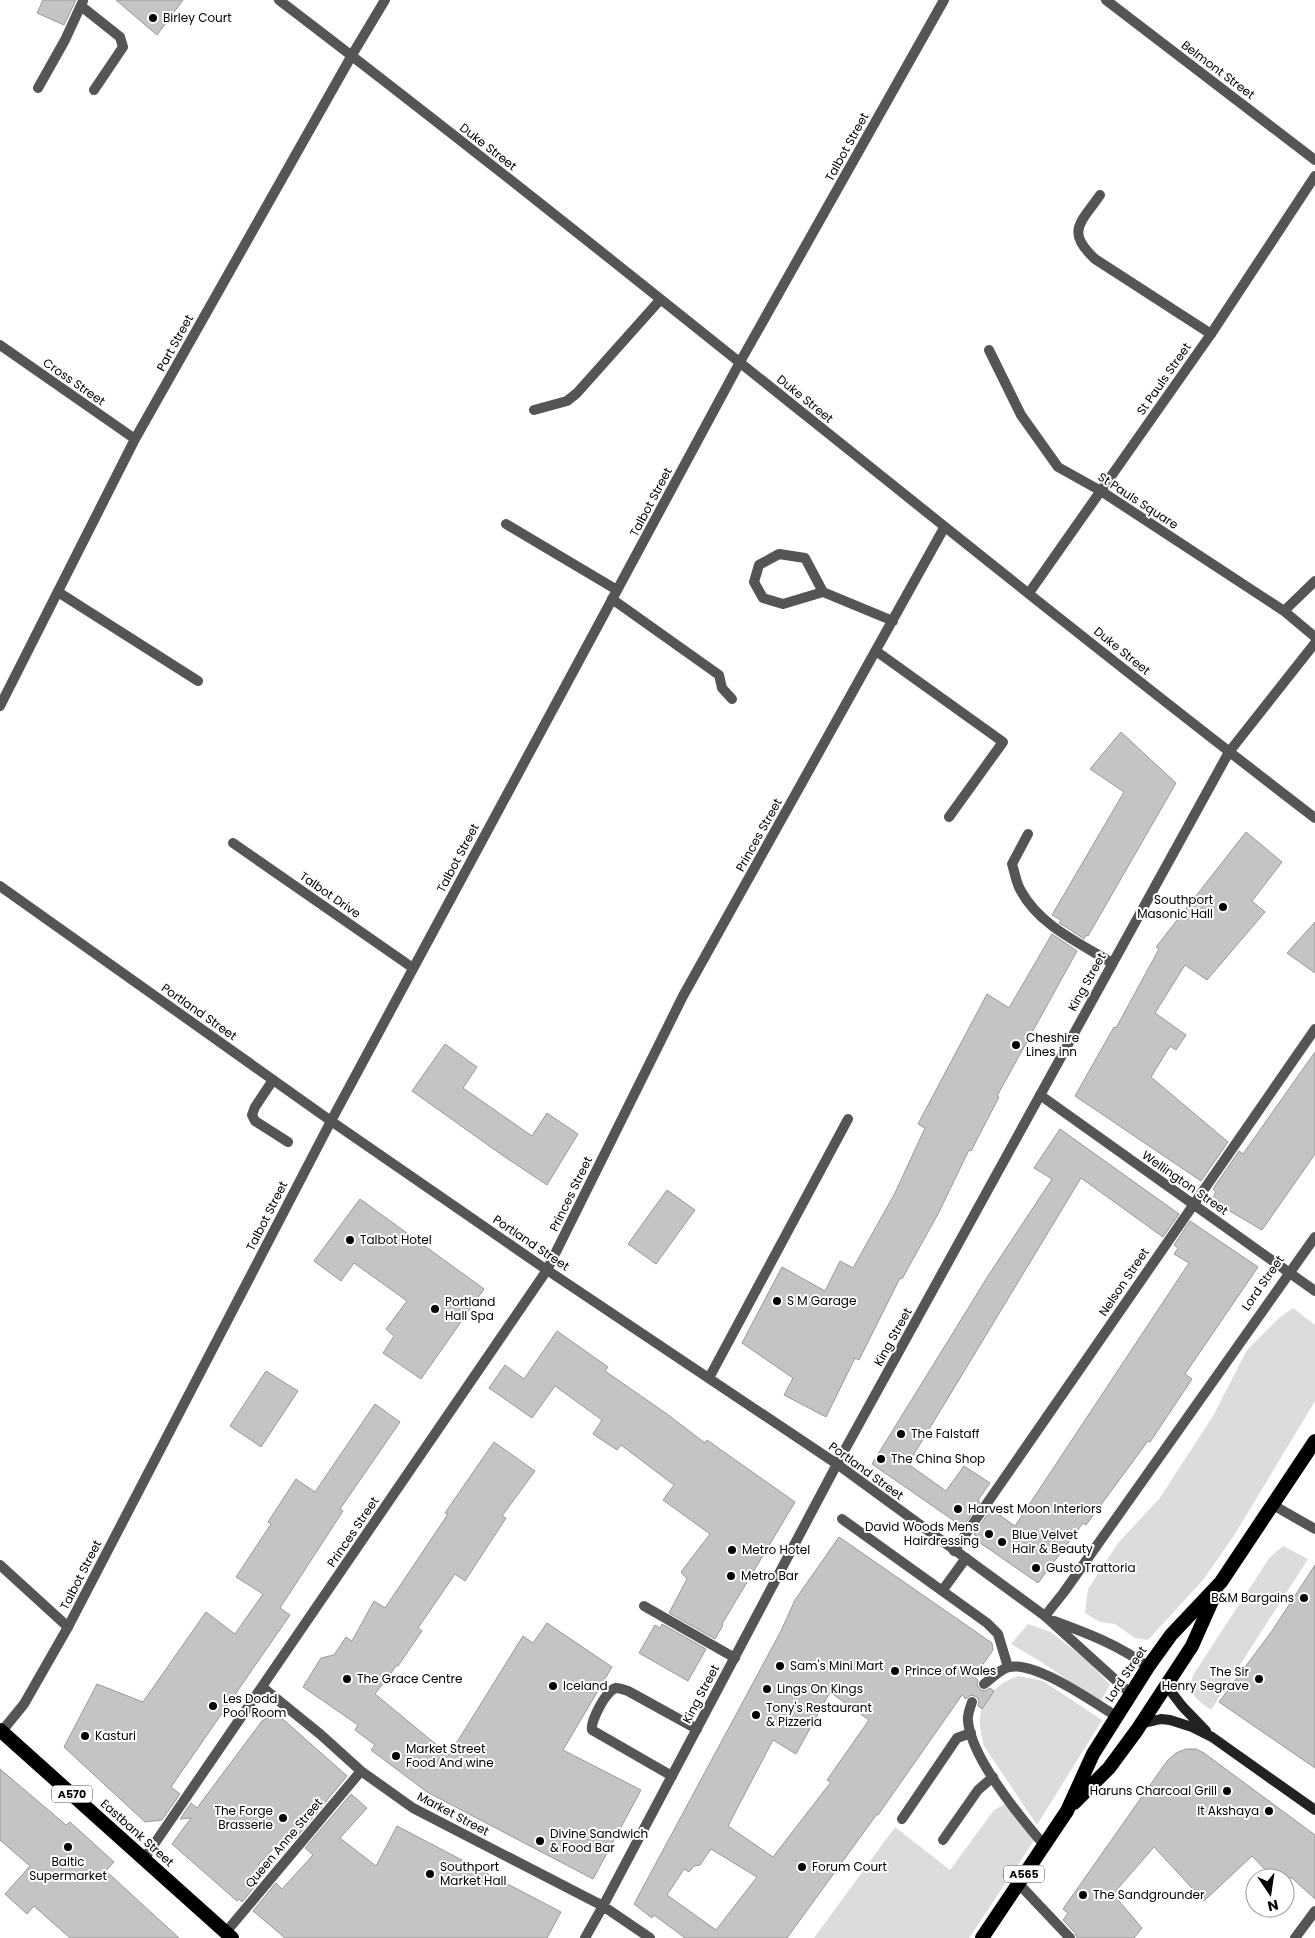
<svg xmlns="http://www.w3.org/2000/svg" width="1315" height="1938" font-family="Poppins,sans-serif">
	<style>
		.green { fill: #dcdcdc }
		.building { fill: #c4c4c4; stroke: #999; fill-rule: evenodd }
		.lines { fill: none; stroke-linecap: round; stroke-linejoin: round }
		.service { stroke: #555; stroke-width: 10 }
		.minor { stroke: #555; stroke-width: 10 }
		.tertiary { stroke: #555; stroke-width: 10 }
		.secondary { stroke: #222; stroke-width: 10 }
		.trunk { stroke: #000; stroke-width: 14 }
		.poi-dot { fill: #000; stroke: #fff; stroke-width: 2 }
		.labels { text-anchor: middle; stroke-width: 4; stroke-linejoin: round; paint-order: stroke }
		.shield { fill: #fff; stroke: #4c4c4c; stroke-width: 1 }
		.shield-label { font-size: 11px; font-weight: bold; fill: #000 }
		.poi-label { font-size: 12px; fill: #000; stroke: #fff; text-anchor: start }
		.street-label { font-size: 12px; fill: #000; stroke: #fff }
	</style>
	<rect width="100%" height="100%" fill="#fff"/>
	<path class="green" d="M1293 1308 1315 1325V1401L1235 1534 1203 1580 1148 1640 1135 1638 1115 1624 1100 1622 1085 1613 1088 1589 1118 1543 1159 1499 1213 1416 1247 1350 1280 1317Z
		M1283 1546 1308 1559 1211 1710C1197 1699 1187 1696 1193 1675L1270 1557Z
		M1028 1624 1051 1632 1090 1663 1110 1685 1100 1703 1043 1663 1011 1644Z
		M1018 1676 1043 1681 1102 1720 1037 1825 984 1746C982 1737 979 1727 980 1718 980 1706 993 1689 1003 1683 1008 1680 1013 1678 1018 1676Z
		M1009 1802 1037 1836 969 1938H814L895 1827 950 1870 994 1810Z"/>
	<path class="building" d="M43 0H76L64 25 37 13Z
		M116 0H183L157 35Z
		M1121 732 1176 783 1088 936 1086 935 1084 939 1066 927 1059 923 1061 920 1052 915 1124 792 1090 769Z
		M1246 832 1282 862 1252 901 1265 912 1207 980 1185 965 1155 1013 1186 1035 1176 1050 1170 1046 1151 1077 1228 1142 1201 1181 1075 1096 1114 1027 1116 1028 1159 949 1156 947Z
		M1315 922V973L1287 953Z
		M1052 934 1077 951 997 1096 999 1097 971 1151 969 1150 938 1214 902 1279 900 1278 859 1360 855 1358 826 1417 784 1395 793 1378 742 1343 782 1267 825 1291 840 1261 853 1268 895 1193 925 1128 918 1124 987 994 1009 1008Z
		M445 1044 477 1067 463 1088 532 1136 547 1113 578 1134 547 1185 502 1155 412 1091Z
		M1315 1052V1154L1262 1230 1211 1200 1216 1192 1213 1189 1239 1151 1243 1154Z
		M1060 1129 1179 1214 1163 1237 1081 1178 908 1464 946 1491 964 1466 990 1483 978 1500 980 1502 963 1527 872 1464 988 1276 1052 1179 1034 1168Z
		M667 1190 695 1210 656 1264 628 1244Z
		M360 1199 484 1289 421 1379 383 1353 394 1336 386 1329 407 1301 354 1263 341 1281 314 1261Z
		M1190 1221 1258 1267 1185 1374 1192 1379 1150 1442 1148 1441 1086 1525 1083 1523 1038 1583 976 1540 977 1537 974 1534 991 1509 1015 1526 1189 1263 1174 1254 1178 1248 1174 1245Z
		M557 1331 608 1367 605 1371 667 1414 705 1443 707 1440 795 1502 722 1624 723 1625 715 1639 669 1613 687 1579 681 1572 710 1534 663 1500 674 1485 621 1445 617 1450 593 1434 602 1420 555 1386 532 1418 489 1388 505 1365 524 1379Z
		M266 1371 298 1391 261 1447 230 1426Z
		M375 1404 400 1422 340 1509 343 1511 280 1608 290 1615 171 1787 180 1794 162 1820 145 1822 64 1747 97 1684 143 1702 206 1612 235 1634 263 1594 236 1577 271 1524 268 1522 296 1479 315 1492Z
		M494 1442 535 1471 502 1516 506 1518 465 1581 455 1574 418 1628 422 1631 398 1666 397 1665 375 1694 449 1755 523 1636 533 1643 547 1623 612 1667 563 1750 641 1790 593 1879 427 1792 371 1750 375 1745 355 1730 358 1725 303 1687 321 1658 334 1655 346 1637 352 1641 374 1601 385 1608 448 1514 445 1513Z
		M839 1537 992 1643 993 1650 974 1677 978 1680 977 1685 981 1690 985 1691 990 1688 994 1691 982 1709 978 1706 979 1701 977 1697 971 1695 966 1699 962 1695 878 1815 877 1814 787 1938H685L654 1915 652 1918 634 1904 781 1631 795 1600ZM830 1692 869 1720 827 1780 831 1782 773 1857 728 1826 773 1740 796 1754ZM711 1849 757 1877 716 1930 667 1895 684 1869 689 1872 694 1866 700 1865Z
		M1315 1565V1768L1219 1702 1272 1631Z
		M662 1624 706 1649 688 1681 639 1653 655 1625 660 1628Z
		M271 1716 279 1717 285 1721 347 1776 295 1839 288 1833 258 1865 266 1873 242 1902 239 1899 237 1901 172 1844 191 1818 180 1819 191 1803 197 1808 262 1721Z
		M1186 1749H1196L1204 1753 1315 1835V1899L1292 1878H1273L1252 1856 1204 1901 1154 1847 1113 1894 1142 1928 1134 1938H1077L1075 1933 1063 1920 1068 1913 1063 1909 1167 1761 1176 1753Z
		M0 1769 66 1825 70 1822 114 1862 106 1871 179 1938H70L34 1906 27 1914 5 1894 30 1866 0 1840Z
		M351 1794 367 1808 340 1838 376 1866 397 1826 561 1912 547 1938H285L253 1911 276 1883 282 1889 313 1855 305 1848Z"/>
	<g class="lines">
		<path class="service" d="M81 6 120 37 123 47 94 90
			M38 88 65 40 83 1
			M1100 195C1081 223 1065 231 1095 259L1211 334
			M534 410 567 401 577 393 660 300
			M506 524 617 590
			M58 592 198 681
			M612 599 719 675 722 688 732 699
			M876 651 1003 742 949 817
			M1028 834 1012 864C1015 873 1016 883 1021 891 1040 926 1080 943 1112 963
			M273 1080 255 1107 252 1115 255 1121 288 1142
			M709 1378 848 1119
			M842 1519 987 1623 998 1634 1008 1667
			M0 1565 68 1627
			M942 1591 966 1558
			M644 1606 735 1658
			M984 1684C991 1679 1000 1669 1009 1667 1036 1661 1093 1702 1116 1716
			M972 1702C970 1708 967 1715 968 1721 971 1758 1020 1817 1044 1845
			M672 1776 592 1730C590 1722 606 1690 616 1688 619 1688 625 1690 628 1691L697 1729
			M902 1819 957 1738 971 1733
			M943 1840 978 1790 993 1777"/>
		<path class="minor" d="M1106 0 1315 160
			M0 345 135 439
			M989 350 1021 415 1058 467 1101 491 1284 611 1315 637
			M823 592 805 558 779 554 759 565 754 582 763 598 783 604 823 592 893 621
			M1029 593 1211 334 1315 176
			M1284 611 1315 581
			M0 706 135 439 352 55 385 0
			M233 843 413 968
			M1040 1095 1315 1291
			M954 1551 1315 1029
			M1045 1616 1064 1592 1315 1237
			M262 1687 320 1734 361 1771 413 1808 603 1906 650 1938
			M2 1731 24 1704 68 1627 331 1121 740 362 944 0
			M144 1859 547 1270 683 996 944 528
			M1018 1883 1070 1938
			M226 1932 361 1771
			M585 1938 603 1906 837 1464 1229 752 1315 643
			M1295 1938 1315 1911"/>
		<path class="tertiary" d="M279 0C629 267 966 550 1315 818
			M0 886 331 1121 547 1270 837 1464 1045 1616 1131 1694
			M1273 1505 1315 1529
			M1054 1621C1087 1633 1121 1646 1148 1667"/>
		<path class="secondary" d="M1166 1685 1182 1706 1206 1731
			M1140 1724 1161 1719 1170 1720 1192 1727 1212 1737 1315 1810"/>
		<path class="trunk" d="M0 1730 232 1938
			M1074 1803 1109 1768 1137 1730 1192 1646 1216 1592
			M982 1938 1067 1811 1093 1754 1148 1667 1171 1635 1221 1582 1315 1441"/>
	</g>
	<g class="poi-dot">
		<circle cx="153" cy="18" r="5"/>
		<circle cx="1223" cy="907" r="5"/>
		<circle cx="1016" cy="1045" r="5"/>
		<circle cx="350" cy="1240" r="5"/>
		<circle cx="777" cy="1301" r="5"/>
		<circle cx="435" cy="1309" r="5"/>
		<circle cx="901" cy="1434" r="5"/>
		<circle cx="881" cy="1459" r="5"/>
		<circle cx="958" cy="1509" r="5"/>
		<circle cx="989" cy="1534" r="5"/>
		<circle cx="1002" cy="1542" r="5"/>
		<circle cx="732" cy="1550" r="5"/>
		<circle cx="1036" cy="1568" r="5"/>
		<circle cx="731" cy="1576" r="5"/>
		<circle cx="1304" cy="1598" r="5"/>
		<circle cx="780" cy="1666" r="5"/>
		<circle cx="895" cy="1671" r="5"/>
		<circle cx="347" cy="1679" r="5"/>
		<circle cx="1259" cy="1679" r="5"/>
		<circle cx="553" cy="1686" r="5"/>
		<circle cx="767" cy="1689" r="5"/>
		<circle cx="213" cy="1706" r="5"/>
		<circle cx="756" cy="1715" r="5"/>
		<circle cx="85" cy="1736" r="5"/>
		<circle cx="396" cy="1756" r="5"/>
		<circle cx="1227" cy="1791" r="5"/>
		<circle cx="1269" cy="1811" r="5"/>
		<circle cx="283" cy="1818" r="5"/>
		<circle cx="540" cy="1841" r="5"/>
		<circle cx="68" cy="1847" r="5"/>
		<circle cx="802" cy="1867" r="5"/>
		<circle cx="430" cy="1874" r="5"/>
		<circle cx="1083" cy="1895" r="5"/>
	</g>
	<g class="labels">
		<g class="shield">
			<rect x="52" y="1785.5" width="40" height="17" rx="4"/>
			<rect x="1004" y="1865.5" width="40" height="17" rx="4"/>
		</g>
		<g class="shield-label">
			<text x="72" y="1798">A570</text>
			<text x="1024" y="1878">A565</text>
		</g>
		<g class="poi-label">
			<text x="163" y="22">Birley Court</text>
			<text x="1213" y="904" text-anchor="end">Southport<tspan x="1213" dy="14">Masonic Hall</tspan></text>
			<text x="1026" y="1042">Cheshire<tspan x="1026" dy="14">Lines inn</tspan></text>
			<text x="360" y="1244">Talbot Hotel</text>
			<text x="787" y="1305">S M Garage</text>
			<text x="445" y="1306">Portland<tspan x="445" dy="14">Hall Spa</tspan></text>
			<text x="911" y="1438">The Falstaff</text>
			<text x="891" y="1463">The China Shop</text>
			<text x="968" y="1513">Harvest Moon Interiors</text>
			<text x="979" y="1531" text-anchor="end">David Woods Mens<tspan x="979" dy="14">Hairdressing</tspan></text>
			<text x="1012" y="1539">Blue Velvet<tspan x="1012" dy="14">Hair &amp; Beauty</tspan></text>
			<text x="742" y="1554">Metro Hotel</text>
			<text x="1046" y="1572">Gusto Trattoria</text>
			<text x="741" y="1580">Metro Bar</text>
			<text x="1294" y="1602" text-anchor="end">B&amp;M Bargains</text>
			<text x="790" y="1670">Sam's Mini Mart</text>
			<text x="905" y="1675">Prince of Wales</text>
			<text x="1249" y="1676" text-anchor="end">The Sir<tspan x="1249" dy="14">Henry Segrave</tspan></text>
			<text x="357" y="1683">The Grace Centre</text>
			<text x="563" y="1690">Iceland</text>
			<text x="777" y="1693">Lings On Kings</text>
			<text x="223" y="1703">Les Dodd<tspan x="223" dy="14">Pool Room</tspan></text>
			<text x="766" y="1712">Tony's Restaurant<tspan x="766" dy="14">&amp; Pizzeria</tspan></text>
			<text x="95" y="1740">Kasturi</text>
			<text x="406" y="1753">Market Street<tspan x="406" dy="14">Food And wine</tspan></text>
			<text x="1217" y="1795" text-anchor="end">Haruns Charcoal Grill</text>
			<text x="273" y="1815" text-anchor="end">The Forge<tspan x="273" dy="14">Brasserie</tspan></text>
			<text x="1259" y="1815" text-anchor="end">It Akshaya</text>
			<text x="550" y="1838">Divine Sandwich<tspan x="550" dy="14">&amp; Food Bar</tspan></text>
			<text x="68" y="1866" text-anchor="middle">Baltic<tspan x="68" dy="14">Supermarket</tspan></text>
			<text x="440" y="1871">Southport<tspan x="440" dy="14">Market Hall</tspan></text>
			<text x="812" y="1871">Forum Court</text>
			<text x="1093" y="1899">The Sandgrounder</text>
		</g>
		<g class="street-label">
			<text transform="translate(1218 70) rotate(37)" y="4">Belmont Street</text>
			<text transform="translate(488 147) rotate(38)" y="4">Duke Street</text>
			<text transform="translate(847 147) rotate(-61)" y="4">Talbot Street</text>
			<text transform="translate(175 343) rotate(-61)" y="4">Part Street</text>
			<text transform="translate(1164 379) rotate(-55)" y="4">St Pauls Street</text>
			<text transform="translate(74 382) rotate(35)" y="4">Cross Street</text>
			<text transform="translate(805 399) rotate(39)" y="4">Duke Street</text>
			<text transform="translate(1138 501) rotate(33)" y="4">St Pauls Square</text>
			<text transform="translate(651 502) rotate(-62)" y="4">Talbot Street</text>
			<text transform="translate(1122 651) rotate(39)" y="4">Duke Street</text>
			<text transform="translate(759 835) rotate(-61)" y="4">Princes Street</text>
			<text transform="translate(458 858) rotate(-62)" y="4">Talbot Street</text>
			<text transform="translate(330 895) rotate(35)" y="4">Talbot Drive</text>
			<text transform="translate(1087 982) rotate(-61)" y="4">King Street</text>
			<text transform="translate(199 1012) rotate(35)" y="4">Portland Street</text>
			<text transform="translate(1185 1183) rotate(35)" y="4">Wellington Street</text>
			<text transform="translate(571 1194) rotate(-64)" y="4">Princes Street</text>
			<text transform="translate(267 1216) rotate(-63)" y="4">Talbot Street</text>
			<text transform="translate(531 1243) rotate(34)" y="4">Portland Street</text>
			<text transform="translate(1124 1282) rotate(-56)" y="4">Nelson Street</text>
			<text transform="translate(1263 1283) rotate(-55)" y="4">Lord Street</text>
			<text transform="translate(893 1337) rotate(-61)" y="4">King Street</text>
			<text transform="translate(866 1471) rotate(36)" y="4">Portland Street</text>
			<text transform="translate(353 1532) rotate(-56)" y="4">Princes Street</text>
			<text transform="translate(81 1575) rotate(-63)" y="4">Talbot Street</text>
			<text transform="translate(1126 1674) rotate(-56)" y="4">Lord Street</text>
			<text transform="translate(701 1694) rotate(-62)" y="4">King Street</text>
			<text transform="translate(453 1814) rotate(28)" y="4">Market Street</text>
			<text transform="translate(137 1833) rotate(42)" y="4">Eastbank Street</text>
			<text transform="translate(284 1843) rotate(-50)" y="4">Queen Anne Street</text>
		</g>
	</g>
	<g transform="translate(1270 1893) rotate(167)"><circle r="24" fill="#ffffff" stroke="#999999"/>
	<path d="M0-4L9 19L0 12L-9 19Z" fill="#000000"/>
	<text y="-8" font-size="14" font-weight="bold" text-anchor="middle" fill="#000000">N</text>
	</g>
</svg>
